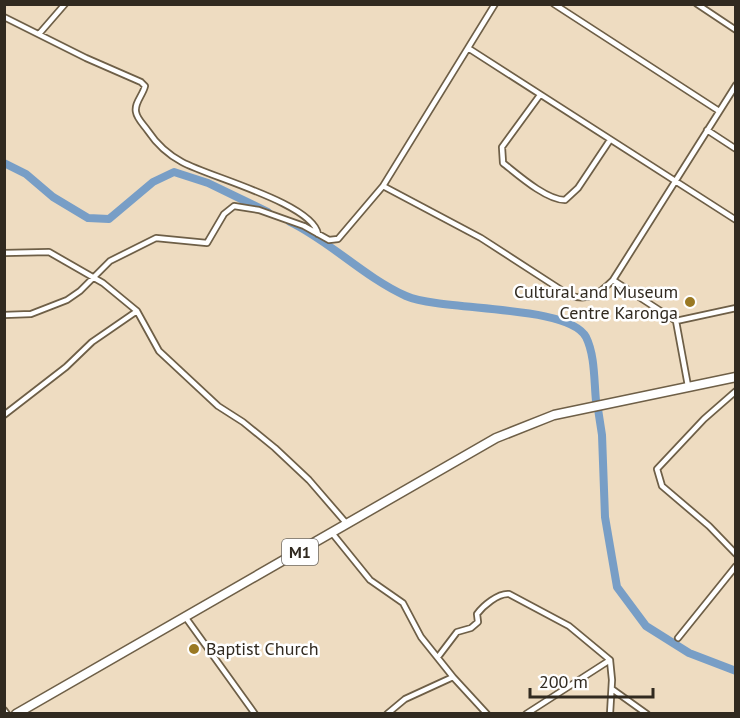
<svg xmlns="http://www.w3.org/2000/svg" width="740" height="718" font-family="'PT Sans',sans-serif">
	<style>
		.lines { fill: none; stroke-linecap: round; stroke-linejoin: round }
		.river { stroke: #789ec6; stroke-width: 8 }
		.minor-casing { stroke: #6e5f47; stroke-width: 8 }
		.trunk-casing { stroke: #6e5f47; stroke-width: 11 }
		.minor { stroke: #fff; stroke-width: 4.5 }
		.trunk { stroke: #fff; stroke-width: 8 }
		.poi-dot { fill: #9a7923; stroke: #fff; stroke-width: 2 }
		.labels { text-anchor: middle; stroke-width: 5; stroke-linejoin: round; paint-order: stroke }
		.shield { fill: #fff; stroke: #6f6a63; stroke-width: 1.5 }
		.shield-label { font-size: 16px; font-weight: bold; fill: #312a20 }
		.poi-label { font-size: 18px; fill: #312a20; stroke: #fff; text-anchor: end }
	</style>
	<rect width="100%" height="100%" fill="#eedcc1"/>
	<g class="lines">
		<path class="river" d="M4 163 26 174 53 197 88 218 109 219 153 182 174 172 208 183 268 212
			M290 222C331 242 364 277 406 296 443 312 568 304 586 337 595 355 594 381 596 401
			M598 409 602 435 605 517 617 587 646 626 689 653 736 671"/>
		<defs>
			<path id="minor" d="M554 4 719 111
				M697 4 736 30
				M4 17 86 58 141 82 145 86C143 95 134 103 136 112 137 119 144 125 148 131 156 143 169 155 182 162 209 177 312 203 318 234
				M39 34 65 4
				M468 48 736 220
				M540 95 502 147 503 163C517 174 546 200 565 200L578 188 610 140
				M707 130 736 149
				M383 186 481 238 569 295C588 302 599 294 613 280L676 321 688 386
				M4 253 49 252 103 283 137 311
				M613 280 736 85
				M4 315 31 314 67 300 80 291 110 261 156 238 207 243 224 214 234 206 259 210 304 226 329 240 338 239 383 186 495 4
				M676 321 736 308
				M736 391 704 419 657 469 662 486 709 526 736 554
				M4 415 66 367 92 342 137 311 159 351 218 406 243 422 275 448 309 480 347 524
				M332 533 370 580 403 603 421 637 453 677
				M186 618 255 714
				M678 638 736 566
				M438 657 457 632 471 628 478 622 477 614C483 606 498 593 509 594L569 626 610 660 612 680 610 714
				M612 689 647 714
				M4 710 7 714
				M387 714 405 699 453 677 487 714
				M526 714 610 660"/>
			<path id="trunk" d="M16 714 496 438 554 415 736 377"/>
		</defs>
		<use href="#minor" class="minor-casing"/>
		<use href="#trunk" class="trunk-casing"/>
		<use href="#minor" class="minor"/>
		<use href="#trunk" class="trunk"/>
	</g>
	<g class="poi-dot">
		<circle cx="690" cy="302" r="6"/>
		<circle cx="194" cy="649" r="6"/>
	</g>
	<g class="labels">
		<rect class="shield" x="282" y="539" width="36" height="26" rx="4.5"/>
		<g class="shield-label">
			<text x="300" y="558">M1</text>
		</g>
		<g class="poi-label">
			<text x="678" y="298">Cultural and Museum<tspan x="678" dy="21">Centre Karonga</tspan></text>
			<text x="206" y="655" text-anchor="start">Baptist Church</text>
		</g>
	</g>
	<rect width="740" height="718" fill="none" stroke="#312a20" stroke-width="12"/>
	<path d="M530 688v9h123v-9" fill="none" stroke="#312a20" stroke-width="3"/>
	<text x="539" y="688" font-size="18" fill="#312a20" stroke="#ffffff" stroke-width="4.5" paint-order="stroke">200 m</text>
</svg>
